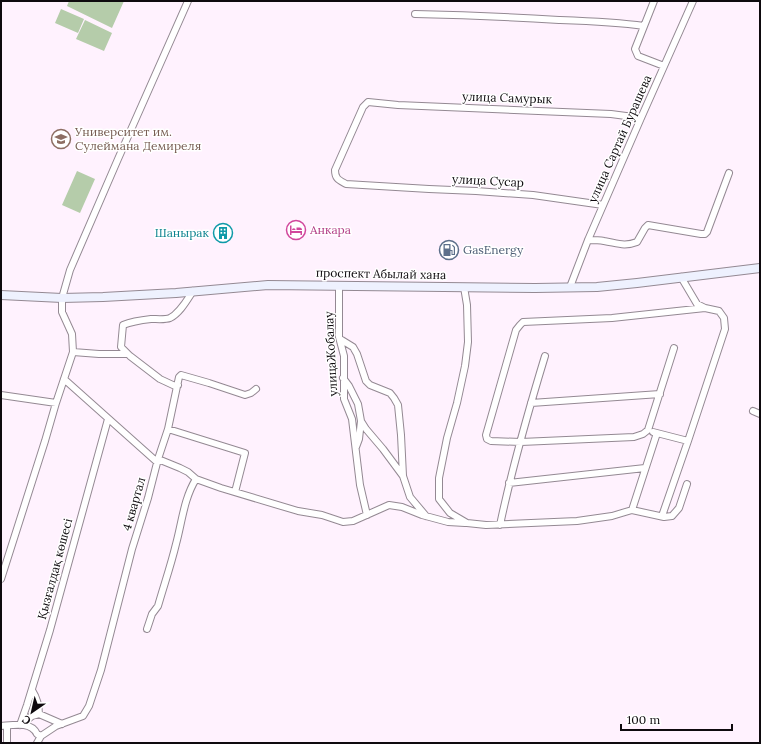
<svg xmlns="http://www.w3.org/2000/svg" width="761" height="744" font-family="Lora,serif">
	<style>
		.green { fill: #b5ccaa }
		.lines { fill: none; stroke-linecap: round; stroke-linejoin: round }
		.street-casing { stroke: #948993; stroke-width: 8 }
		.secondary-casing { stroke: #948993; stroke-width: 10 }
		.street { stroke: #fff; stroke-width: 6 }
		.secondary { stroke: #eef1fe; stroke-width: 8 }
		.labels { text-anchor: middle; stroke-width: 3; stroke-linejoin: round; paint-order: stroke }
		.street-label { font-size: 12px; fill: #0e0a0e; stroke: #fff }
		.education-label { font-size: 12px; fill: #785e54; stroke: #fff; text-anchor: start }
		.hotel-label { font-size: 12px; fill: #b23c85; stroke: #fff; text-anchor: start }
		.culture-label { font-size: 12px; fill: #0d838f; stroke: #fff; text-anchor: end }
		.service-label { font-size: 12px; fill: #4e5e75; stroke: #fff; text-anchor: start }
	</style>
	<rect width="100%" height="100%" fill="#fff2fe"/>
	<path class="green" d="M69 1H124L112 28 67 6Z
		M61 9 84 19 78 33 55 23Z
		M85 20 112 33 104 51 76 39Z
		M77 171 95 179 80 213 62 205Z"/>
	<g class="lines">
		<defs>
			<path id="street" d="M654 1 635 49 638 56 664 66
				M415 14C463 15 511 17 559 20 587 21 616 22 644 26
				M603 205 533 195 476 191 429 189 346 184C339 180 335 179 335 170L363 107 368 102 398 105 611 114 641 118
				M588 240C593 240 599 240 604 241 617 243 624 247 637 242L645 228 648 225 701 234H705L707 232 729 173
				M681 277 697 304 705 308
				M339 286V337L344 356V399L352 419 360 485 367 515
				M464 287 467 305 468 342 465 366 457 403 447 438 439 478V499L450 513 467 523 486 525 577 521 612 516 632 510 664 517 672 516 679 508 687 484
				M570 287 588 240 641 118 693 1
				M340 339 353 347 357 354 366 381 370 385 390 393 394 398 398 405 401 435 403 476 410 497 426 516
				M73 352 99 354H127
				M343 378 349 386 358 404 361 421 366 429 383 449 403 476
				M64 379 157 462
				M178 385 175 386 160 379 130 356 121 347 123 325C133 321 142 320 151 319 157 319 165 320 170 318 180 313 187 300 193 291
				M1 395 56 403
				M531 403 660 394
				M753 411 760 414
				M168 429 245 453 235 492
				M653 432 688 441
				M356 447 359 439 361 421
				M158 459 180 468 188 472 196 479 221 488 298 511 322 515 343 522 353 521 389 505 402 507 422 515 448 522 465 523
				M509 483 645 468
				M632 510 657 433
				M662 516 688 441 725 329 724 318 719 311 705 308 612 318 523 322 520 325 516 330 486 435 487 439 491 441 521 442 634 437 643 434 648 430 674 348
				M500 525C512 468 528 412 545 356
				M1 579 45 441 56 403 73 352 72 334 62 312V298L70 270 118 159 188 1
				M147 629 152 614 158 606C164 585 171 565 176 544 182 522 184 498 196 479
				M32 690C37 698 39 704 39 714
				M20 725 27 705 50 630 108 419
				M20 725 32 716 39 714 62 724
				M1 726C13 725 31 721 37 734L41 736 56 726 83 716 89 706 101 670 132 549 148 498 158 459 168 429 179 377 181 375 209 383 245 395 251 393 256 389
				M7 726V743
				M37 743 41 736"/>
			<path id="secondary" d="M1 295 62 298 103 297 176 293 268 285 535 288 597 287 637 283 760 268"/>
		</defs>
		<use href="#street" class="street-casing"/>
		<use href="#secondary" class="secondary-casing"/>
		<use href="#street" class="street"/>
		<use href="#secondary" class="secondary"/>
	</g>
	<defs>
		<symbol id="university-ring" viewBox="-11 -11 22 22"><circle r="9.5" fill="#fff" stroke="#8d6e63" stroke-width="1.5"/><path d="M0-5L7-2L0 1L-7-2ZM-4 1L0 2.5L4 1V4Q0 6-4 4Z" fill="#8d6e63"/></symbol>
		<symbol id="hotel-ring" viewBox="-11 -11 22 22"><circle r="9.5" fill="#fff" stroke="#d1479c" stroke-width="1.5"/><path d="M-6-4.5h1.5V1H6V5H4.5V3h-9V5H-6ZM-4 0a1.8 1.8 0 1 1 3.6 0ZM.5 0V-2.5h3Q6-2.5 6 0Z" fill="#d1479c"/></symbol>
		<symbol id="building-ring" viewBox="-11 -11 22 22"><circle r="9.5" fill="#fff" stroke="#0f9aa8" stroke-width="1.5"/><path d="M-4-6H4V6H1V3H-1V6H-4ZM-2.5-4.3h1.7v1.8h-1.7ZM.8-4.3h1.7v1.8H.8ZM-2.5-1h1.7V.8h-1.7ZM.8-1h1.7V.8H.8Z" fill="#0f9aa8"/></symbol>
		<symbol id="fuel-ring" viewBox="-11 -11 22 22"><circle r="9.5" fill="#fff" stroke="#5c6f8a" stroke-width="1.5"/><path d="M-5.5-6h7V0h2V4h1.3V-2.5L3-4.5l.8-.8L6-3V5H2.5V1h-1V6h-7ZM-4.2-4.7v3.2H.2V-4.7Z" fill="#5c6f8a"/></symbol>
	</defs>
	<g fill-rule="evenodd">
		<use href="#university-ring" x="50" y="128" width="22" height="22"/>
		<use href="#hotel-ring" x="285" y="219" width="22" height="22"/>
		<use href="#building-ring" x="212" y="222" width="22" height="22"/>
		<use href="#fuel-ring" x="438" y="239" width="22" height="22"/>
	</g>
	<g class="labels">
		<g class="street-label">
			<text transform="translate(507 98) rotate(2)" y="4">улица Самурык</text>
			<text transform="translate(620 139) rotate(-66)" y="4">улица Сартай Бурашева</text>
			<text transform="translate(488 181) rotate(3)" y="4">улица Сусар</text>
			<text transform="translate(381 274) rotate(1)" y="4">проспект Абылай хана</text>
			<text transform="translate(331 354) rotate(-93)" y="4">улицаЖобалау</text>
			<text transform="translate(134 504) rotate(-74)" y="4">4 квартал</text>
			<text transform="translate(55 569) rotate(-75)" y="4">Қызғалдақ көшесі</text>
		</g>
		<g class="education-label">
			<text x="75" y="136">Университет им.<tspan x="75" dy="14">Сулеймана Демиреля</tspan></text>
		</g>
		<g class="hotel-label">
			<text x="310" y="234">Анкара</text>
		</g>
		<g class="culture-label">
			<text x="209" y="237">Шанырак</text>
		</g>
		<g class="service-label">
			<text x="463" y="254">GasEnergy</text>
		</g>
	</g>
	<rect width="761" height="744" fill="none" stroke="#0e0a0e" stroke-width="4"/>
	<g transform="translate(32 712) rotate(214)" stroke="#ffffff" stroke-width="3" paint-order="stroke">
	<path d="M0-3L7 15L0 10L-7 15Z" fill="#0e0a0e"/>
	<text y="-6" font-size="11" font-weight="bold" text-anchor="middle" fill="#0e0a0e">С</text>
	</g>
	<path d="M621 724v6h111v-6" fill="none" stroke="#0e0a0e" stroke-width="2"/>
	<text x="627" y="724" font-size="12" fill="#0e0a0e" stroke="#ffffff" stroke-width="3" paint-order="stroke">100 m</text>
</svg>
